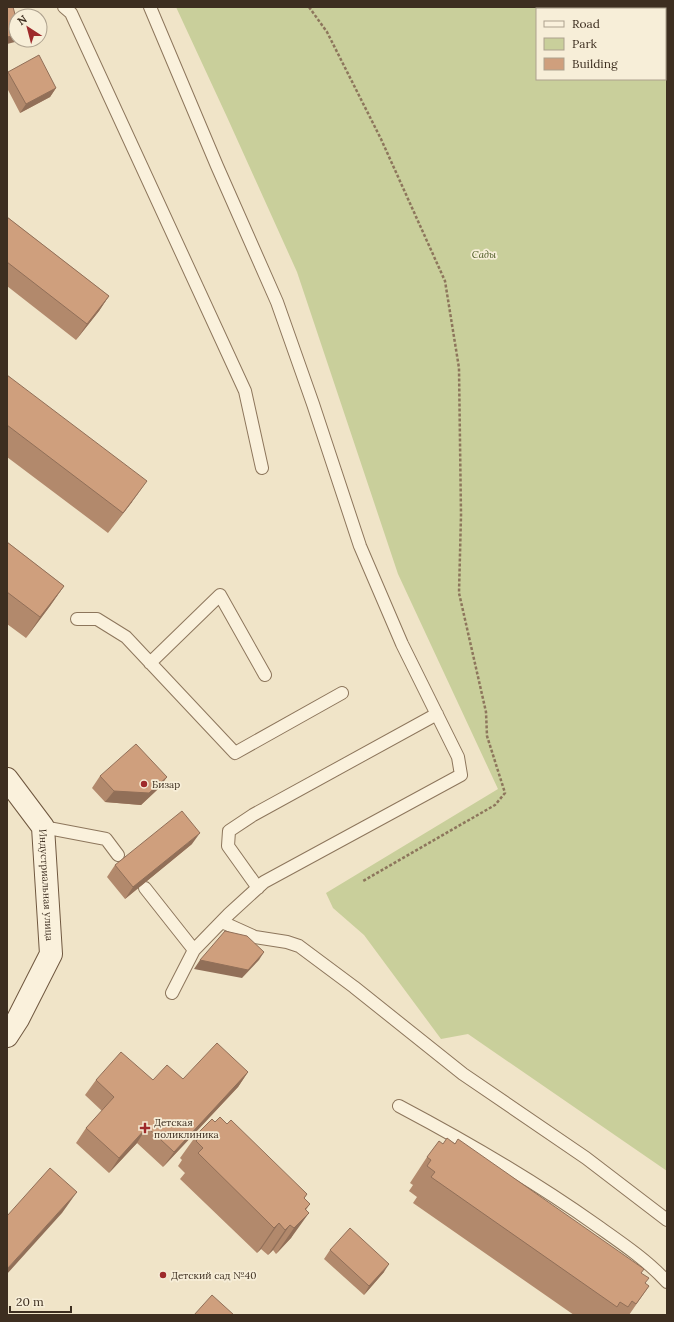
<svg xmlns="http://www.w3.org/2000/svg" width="674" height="1322" font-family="Lora,serif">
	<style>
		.green { fill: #c9cf9b; fill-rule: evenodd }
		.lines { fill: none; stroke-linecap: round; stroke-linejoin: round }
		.lane-casing { stroke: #8d765c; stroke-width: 14 }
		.secondary-casing { stroke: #6f573f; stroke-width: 24 }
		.path { stroke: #8d765c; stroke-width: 2.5; stroke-dasharray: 3 2; stroke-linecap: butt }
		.lane { stroke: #faf1dc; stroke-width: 12 }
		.secondary { stroke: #faf1dc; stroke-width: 22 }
		.wall { fill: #b2896c }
		.shaded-wall { fill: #916f58 }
		.building { fill: #cf9f7d; stroke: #916f58 }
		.poi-dot { fill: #9e2a2b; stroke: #f7eed8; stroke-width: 1.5 }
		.labels { text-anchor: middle; stroke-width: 3.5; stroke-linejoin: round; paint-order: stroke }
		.park-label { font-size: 10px; font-style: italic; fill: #4d5a26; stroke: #f7eed8 }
		.poi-label { font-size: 10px; fill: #3d2e20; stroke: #f7eed8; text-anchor: start }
		.street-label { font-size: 10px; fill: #3d2e20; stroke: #f7eed8 }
	</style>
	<rect width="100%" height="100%" fill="#f0e4c8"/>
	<path class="green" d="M176 7H667V1171L468 1034 441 1039 364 935 333 908 326 893 498 789 398 574 297 272 227 117ZM537 9H665V79H537Z"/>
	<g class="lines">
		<defs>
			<path id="lane" d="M64 7 71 13 245 391 262 468
				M150 7 217 166 277 302 313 404 360 546 402 644 458 757 461 775 264 882 229 914 194 950
				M77 619H97L126 637 235 753 342 693
				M150 663 220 595 265 675
				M43 827 106 839 118 855
				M145 888 194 950 172 993
				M258 888 228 846 229 831 253 815 437 714
				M222 922 255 937 287 942 299 946 354 987 463 1074 586 1158 667 1220
				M399 1106C467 1142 534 1181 596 1225 620 1242 647 1260 667 1282"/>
			<g id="secondary">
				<path id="s1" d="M7 779 43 827 51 954 18 1019 7 1036"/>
			</g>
		</defs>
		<use href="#lane" class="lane-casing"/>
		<use href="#secondary" class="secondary-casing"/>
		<path class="path" d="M309 7 327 32 381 139 445 281 459 368 461 515 459 593 486 712 487 736 505 793 495 805 363 881"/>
		<use href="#lane" class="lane"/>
		<use href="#secondary" class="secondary"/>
	</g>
	<path class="wall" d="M8 72 56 88 50 97 20 113 7 88V74Z
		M7 217 109 296 99 311 76 340 7 286Z
		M7 375 132 502 108 533 7 457Z
		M7 542 64 586 50 606 26 638 7 624Z
		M100 776 167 777 158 789 141 805 105 802 92 788Z
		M192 844 125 899 107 877 115 865Z
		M248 1072 238 1087 163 1167 137 1143 109 1173 76 1143 86 1128 102 1111 85 1095 96 1080H153L183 1079Z
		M215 1122 227 1124 307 1194 304 1199 310 1204 306 1210 291 1238 276 1254 273 1250 268 1255 261 1249 257 1253 180 1179 185 1173 178 1166 182 1160 180 1158 198 1133Z
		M427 1157 641 1273 645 1284 649 1286 629 1315H574L413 1203 417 1197 409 1191 413 1185 410 1183Z
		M330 1250 384 1272 364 1295 324 1259Z"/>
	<path class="shaded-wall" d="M16 35V40L15 42 7 44V37Z
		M56 88 50 97 20 113 26 104Z
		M109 296 99 311 76 340 87 324Z
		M147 481 132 502 108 533Z
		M64 586 50 606 26 638 40 617Z
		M167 777 158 789 141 805 105 802 114 791Z
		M200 833 192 844 125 899 133 887Z
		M264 952 259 960 242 978 194 969 200 960Z
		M248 1072 238 1087 163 1167 174 1152Z
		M147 1127 137 1143 109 1173 119 1158Z
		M77 1192 62 1213 7 1274V1269Z
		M309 1213 291 1238 276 1254 294 1228Z
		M279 1223 261 1249 257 1253 274 1228Z
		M290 1225 273 1250 268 1255 285 1230Z
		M389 1264 384 1272 364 1295 369 1286Z"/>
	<path class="building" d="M7 7H13L16 18V35L7 37Z
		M39 55 56 88 26 104 8 72Z
		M7 217 109 296 87 324 7 262Z
		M7 375 147 481 123 513 7 425Z
		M7 542 64 586 40 617 7 592Z
		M136 744 167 777 149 793 114 791 100 776Z
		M182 811 200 833 133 887 115 865Z
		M225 931 247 936 264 952 248 970 200 960Z
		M217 1043 248 1072 174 1152 147 1127 119 1158 86 1128 114 1097 96 1080 121 1052 153 1080 167 1065 183 1079Z
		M220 1117 227 1124 231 1120 307 1194 304 1198 310 1204 305 1209 309 1213 294 1228 290 1225 285 1230 279 1223 274 1228 198 1153 203 1148 196 1141 201 1136 198 1133 212 1119 215 1122Z
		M447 1138 455 1144 458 1139 644 1269 641 1273 649 1278 645 1283 649 1286 636 1304 632 1301 628 1307 620 1302 617 1307 431 1177 435 1172 427 1166 431 1160 427 1157 439 1141 443 1144Z
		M50 1168 77 1192 7 1269V1216Z
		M350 1228 389 1264 369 1286 330 1250Z
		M212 1295 234 1315H194Z"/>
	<g class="poi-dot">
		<circle cx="144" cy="784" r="4"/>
		<path d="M143 1122h4v4h4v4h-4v4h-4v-4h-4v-4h4z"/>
		<circle cx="163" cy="1275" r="4"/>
	</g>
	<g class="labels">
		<g class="park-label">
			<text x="484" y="258">Сады</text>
		</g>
		<g class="poi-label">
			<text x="152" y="788">Бизар</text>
			<text x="154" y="1126">Детская<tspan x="154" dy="12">поликлиника</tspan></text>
			<text x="171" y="1279">Детский сад №40</text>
		</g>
		<g class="street-label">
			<text dy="4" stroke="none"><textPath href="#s1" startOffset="118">Индустриальная улица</textPath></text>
		</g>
	</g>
	<rect width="674" height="1322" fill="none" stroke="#3d2e20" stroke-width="16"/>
	<rect x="536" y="8" width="130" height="72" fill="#f7eed8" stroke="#ada18e"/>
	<rect x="544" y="21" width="20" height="6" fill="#faf1dc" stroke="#ada18e"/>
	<text x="572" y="28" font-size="12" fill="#3d2e20">Road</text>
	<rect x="544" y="38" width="20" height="12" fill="#c9cf9b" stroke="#ada18e"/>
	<text x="572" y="48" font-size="12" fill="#3d2e20">Park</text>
	<rect x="544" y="58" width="20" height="12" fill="#cf9f7d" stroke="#ada18e"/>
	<text x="572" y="68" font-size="12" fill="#3d2e20">Building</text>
	<g transform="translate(28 28) rotate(324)"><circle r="19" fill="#f7eed8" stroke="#ada18e"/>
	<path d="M0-3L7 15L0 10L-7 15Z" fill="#9e2a2b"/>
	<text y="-6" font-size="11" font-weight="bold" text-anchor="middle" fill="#3d2e20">N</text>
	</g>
	<path d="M10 1306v6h61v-6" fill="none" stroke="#3d2e20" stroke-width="2"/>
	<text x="16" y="1306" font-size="12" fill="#3d2e20" stroke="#f7eed8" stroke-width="3" paint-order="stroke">20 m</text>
</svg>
